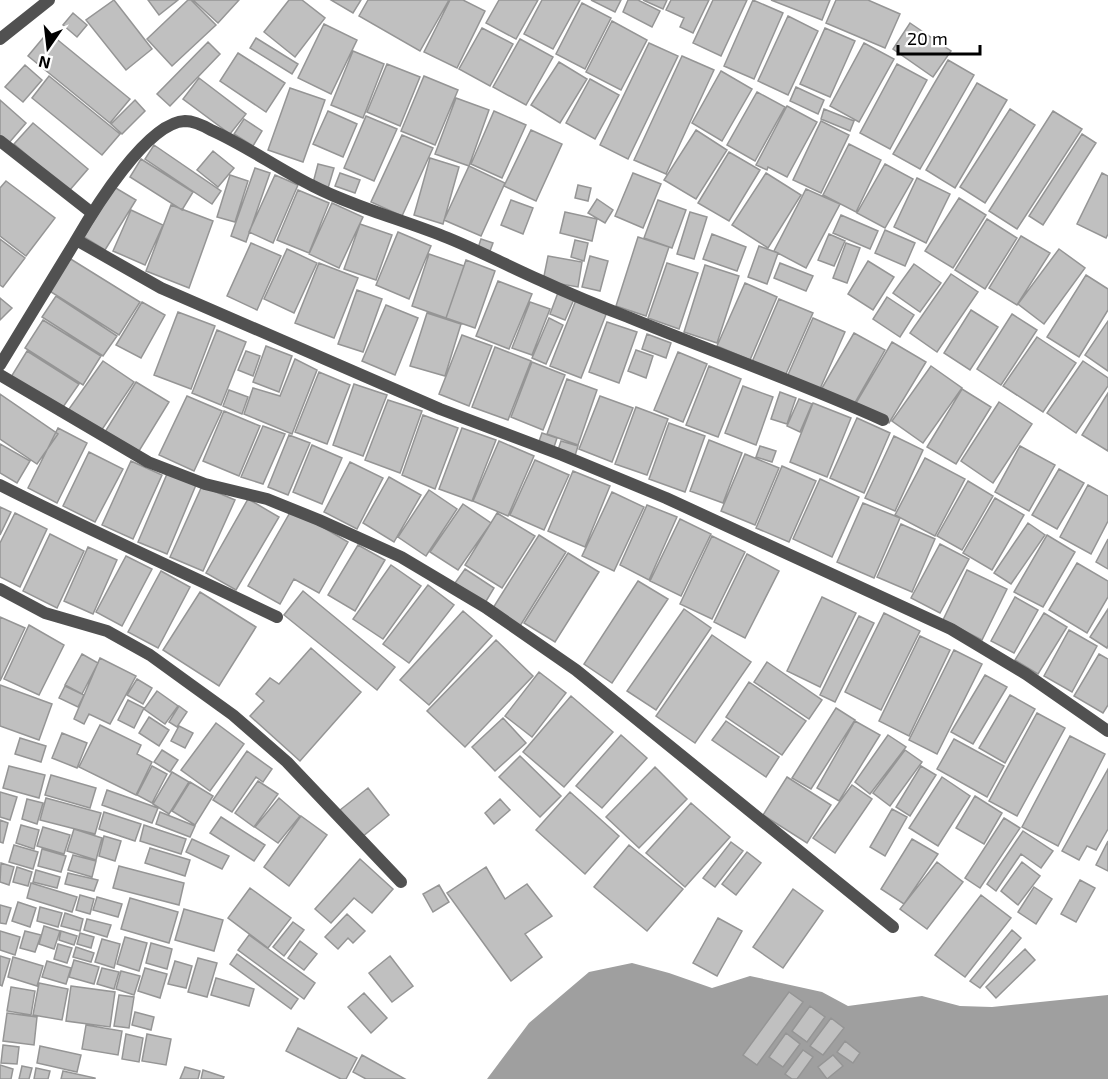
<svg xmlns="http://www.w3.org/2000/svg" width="1108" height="1079" font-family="'Exo 2',sans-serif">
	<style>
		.water { fill: #9f9f9f }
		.building { fill: #c0c0c0; stroke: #959595; stroke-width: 1.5 }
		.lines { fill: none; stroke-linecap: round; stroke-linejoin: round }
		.service { stroke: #515151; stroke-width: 12 }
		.minor { stroke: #515151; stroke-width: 12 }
	</style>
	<rect width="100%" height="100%" fill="#fff"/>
	<path class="water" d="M632 963 669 973 712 988 750 976 822 992 848 1006 922 996 960 1006 992 1007 1108 995V1079H487L529 1023 589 972Z"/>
	<path class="building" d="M114 0 152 49 126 70 86 20Z
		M148 0H178L159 15Z
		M188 0H191L216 25 172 66 147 39Z
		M193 0H239L218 23Z
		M289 0H302L325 18 295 57 264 32Z
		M331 0H361L353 13Z
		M368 0H449L420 51 359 16Z
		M450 0H463L485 11 457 68 424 52Z
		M499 0H538L516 39 486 23Z
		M542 0H580L553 49 524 34Z
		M591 0H621L615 12Z
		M628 0H638L660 11 652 27 623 12Z
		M643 0H667L663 9Z
		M671 0H709L693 33 680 27 684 18 666 10Z
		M713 0H747L721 56 693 43Z
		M753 0 783 13 754 79 724 66Z
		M771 0H830L822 20Z
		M836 0H868L900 14 885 48 826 23Z
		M582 3 611 18 585 69 556 54Z
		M73 13 87 25 77 37 63 25Z
		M788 16 818 31 788 95 758 81Z
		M612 21 647 40 621 90 586 72Z
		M910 23 951 51 933 77 893 49Z
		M324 24 357 40 331 94 298 78Z
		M482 28 513 44 490 86 459 69Z
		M825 28 855 41 830 97 800 84Z
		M48 32 130 99 110 123 28 56Z
		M256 38 298 64 292 74 250 48Z
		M520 39 553 57 526 105 493 87Z
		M208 42 220 54 170 106 157 94Z
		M649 43 678 56 628 159 600 145Z
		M864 43 894 59 859 122 830 106Z
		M353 51 384 64 363 118 331 105Z
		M238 53 285 83 266 112 220 81Z
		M682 56 714 70 666 174 634 160Z
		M948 60 974 75 920 169 893 154Z
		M559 62 587 79 560 123 531 105Z
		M387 64 420 77 400 126 367 112Z
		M897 64 927 80 890 149 860 133Z
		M25 65 42 80 23 102 5 87Z
		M721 71 752 89 722 141 692 123Z
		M49 76 120 134 102 155 32 98Z
		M424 76 458 90 435 145 401 131Z
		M199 78 246 114 230 134 183 99Z
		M590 79 619 95 595 139 566 123Z
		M977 83 1007 100 955 188 926 170Z
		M796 87 824 100 818 114 790 101Z
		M290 88 325 100 303 162 268 150Z
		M757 92 785 107 755 161 727 145Z
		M456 98 489 110 469 166 435 154Z
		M0 100 26 123 8 144 0 138Z
		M135 100 145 111 122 134 111 124Z
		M787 106 817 122 787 177 768 167 767 170 756 165Z
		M824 109 854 121 850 131 821 119Z
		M1010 109 1035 125 985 203 960 187Z
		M328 111 357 124 343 157 313 144Z
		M494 111 526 125 502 178 471 164Z
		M1053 111 1082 129 1017 229 989 211Z
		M366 116 397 129 374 181 344 168Z
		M244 119 262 131 253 146 234 134Z
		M821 121 849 135 821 193 793 180Z
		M33 123 88 169 69 191 14 144Z
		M531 130 562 144 536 201 504 186Z
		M696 130 727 150 696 199 664 180Z
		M1082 134 1096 143 1043 225 1029 216Z
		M402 135 433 148 402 216 371 202Z
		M849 144 881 160 856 212 823 195Z
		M154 145 221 191 212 204 145 159Z
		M213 151 234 168 218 187 197 170Z
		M729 152 760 170 729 221 698 203Z
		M430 158 459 167 443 224 414 215Z
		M141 159 193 192 182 210 130 177Z
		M318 164 334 168 328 188 313 183Z
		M885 164 913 179 885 228 857 213Z
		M469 166 505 183 481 236 444 220Z
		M255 168 270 173 246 242 231 236Z
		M340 173 360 180 355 193 335 186Z
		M633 173 661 184 643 228 615 216Z
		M766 173 801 195 768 248 732 225Z
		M1102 173 1108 176V234L1106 238 1077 224Z
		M230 175 248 181 235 222 217 217Z
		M275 175 298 185 273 243 249 232Z
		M917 178 950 194 926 243 894 227Z
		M6 181 55 218 26 256 0 236V188Z
		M578 185 591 188 588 201 575 198Z
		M114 187 136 200 105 250 84 237Z
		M806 189 840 204 806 268 774 251Z
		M298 190 329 203 309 253 277 240Z
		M959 198 986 215 953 268 925 251Z
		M597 199 613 210 605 223 588 213Z
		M511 200 533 208 523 234 501 225Z
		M658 200 686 210 672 248 644 238Z
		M332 203 363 217 339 268 309 254Z
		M171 205 213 221 189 288 146 271Z
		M131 210 163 225 145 265 113 251Z
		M565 212 597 219 592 241 560 233Z
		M690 212 707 217 694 259 677 254Z
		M841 215 878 231 870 249 833 233Z
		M987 219 1017 238 985 289 955 270Z
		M360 224 392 235 376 280 344 269Z
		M885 230 915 243 905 266 875 253Z
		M398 232 431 246 409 299 376 285Z
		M712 234 746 247 737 271 703 259Z
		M829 234 845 241 834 266 818 260Z
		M1021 236 1050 253 1017 305 989 288Z
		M638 237 669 247 646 316 616 306Z
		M0 239 25 258 3 287 0 285Z
		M481 239 493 243 490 251 478 248Z
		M575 240 588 243 584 261 571 257Z
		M251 243 281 256 257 310 227 296Z
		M846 243 860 248 847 283 833 278Z
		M759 246 778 253 767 284 748 277Z
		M287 249 317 263 294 313 264 299Z
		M1059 249 1085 268 1044 324 1018 304Z
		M429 254 464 266 446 318 412 306Z
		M548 256 582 262 578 287 543 281Z
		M590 256 608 261 600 291 582 287Z
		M69 258 140 302 119 335 48 290Z
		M466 260 495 271 475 328 446 318Z
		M868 261 894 277 873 310 848 294Z
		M319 263 358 278 334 338 295 323Z
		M667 263 698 273 679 329 648 318Z
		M780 263 813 276 806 291 774 278Z
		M914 264 941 283 920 312 893 293Z
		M705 265 739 276 717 343 684 332Z
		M951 274 978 292 937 352 910 333Z
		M1086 275 1108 289V310L1079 357 1047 337Z
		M498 281 532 294 509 349 476 336Z
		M745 283 777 297 750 360 717 346Z
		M357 290 382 299 363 352 338 344Z
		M559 290 575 297 565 320 550 314Z
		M56 296 117 336 103 356 42 317Z
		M887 297 914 315 900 337 873 319Z
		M0 298 12 308 0 320Z
		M779 299 813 313 785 376 752 362Z
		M576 300 607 312 581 378 550 366Z
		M142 302 165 315 141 358 116 345Z
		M530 302 550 309 532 355 512 348Z
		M386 305 418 318 395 375 362 361Z
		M971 310 998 327 970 370 944 353Z
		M178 312 215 326 191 389 154 375Z
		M427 313 461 324 445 376 410 366Z
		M1012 314 1037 330 1001 385 977 369Z
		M549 318 563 325 546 364 532 358Z
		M813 318 845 332 819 391 787 377Z
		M43 320 101 356 83 385 25 348Z
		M1108 321V371L1085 355Z
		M607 322 637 332 619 383 589 372Z
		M217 330 246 342 221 405 192 393Z
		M854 333 885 350 853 406 822 388Z
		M647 334 671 343 666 358 642 349Z
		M462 335 492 346 469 406 439 394Z
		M1037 337 1076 363 1043 412 1003 386Z
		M892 342 926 362 889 423 856 403Z
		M266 346 292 356 279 392 253 382Z
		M495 347 531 361 508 420 472 407Z
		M636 350 653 356 646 378 628 371Z
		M27 351 79 384 61 410 11 377Z
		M246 351 260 356 253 376 238 370Z
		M678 352 707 364 683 422 654 410Z
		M295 359 317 370 292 434 244 414 253 388 280 396Z
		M103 361 134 382 101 431 69 409Z
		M1083 361 1108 378V386L1076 433 1047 413Z
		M532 362 565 375 543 430 511 417Z
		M709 366 741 379 718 437 686 425Z
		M931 366 962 388 923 443 892 421Z
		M319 372 350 385 327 444 295 432Z
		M567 379 597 390 578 445 547 434Z
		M136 382 169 402 139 451 105 432Z
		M354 384 387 395 363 456 333 445Z
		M743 386 773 397 756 445 725 433Z
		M962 389 991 407 956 464 927 447Z
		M229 390 248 397 242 414 223 406Z
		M780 392 796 398 787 424 771 419Z
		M1108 393V451L1082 435Z
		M0 394 58 434 37 464 0 439Z
		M187 396 222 411 194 471 159 455Z
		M600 396 633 408 612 462 579 449Z
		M799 399 812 404 800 432 787 426Z
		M388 400 422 411 400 473 365 460Z
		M999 402 1032 424 993 483 961 461Z
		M813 403 851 418 827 477 790 462Z
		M636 407 668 419 647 475 615 464Z
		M224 411 260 426 239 476 203 461Z
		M423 415 458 428 435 489 402 475Z
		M857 418 890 433 864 493 830 478Z
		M669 423 705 436 685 492 649 479Z
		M263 426 285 434 263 484 241 477Z
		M58 428 87 443 57 503 28 488Z
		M462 428 496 440 472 501 439 489Z
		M542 433 557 438 553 450 538 444Z
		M289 435 310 443 288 495 268 487Z
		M894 436 923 450 895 511 865 498Z
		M709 440 742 453 723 503 690 491Z
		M499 441 534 456 508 516 473 501Z
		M561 441 578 446 574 459 557 453Z
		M0 444 30 461 17 483 0 473Z
		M312 445 342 458 322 504 293 492Z
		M760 446 776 451 772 462 756 457Z
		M1020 446 1055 465 1029 511 995 492Z
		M89 452 123 469 95 522 63 506Z
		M745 454 779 468 755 525 721 511Z
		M925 458 965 479 935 536 895 515Z
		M535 460 569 475 544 530 510 515Z
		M131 461 162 475 133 539 102 525Z
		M350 462 383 478 357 529 324 512Z
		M782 466 816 481 789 542 756 528Z
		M1059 469 1084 483 1057 529 1032 515Z
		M573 471 610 486 585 547 548 531Z
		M167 474 196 485 167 554 138 542Z
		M389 477 421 495 394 542 363 523Z
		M820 479 859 497 832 557 793 539Z
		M968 481 993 496 962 550 937 536Z
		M1088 485 1108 496V521L1091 554 1060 537Z
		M202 486 235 500 203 571 170 557Z
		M429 490 457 509 426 556 398 537Z
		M612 492 644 507 614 571 582 556Z
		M995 498 1024 515 992 570 963 553Z
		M248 499 279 517 236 590 206 573Z
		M863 503 900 518 874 578 837 562Z
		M463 504 491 523 458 570 430 552Z
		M647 505 677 517 649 580 620 565Z
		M0 507 11 512 0 535Z
		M292 509 348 542 319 593 294 579 280 604 248 586Z
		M15 513 47 529 20 587 0 577V543Z
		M497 513 535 536 502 588 465 565Z
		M680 519 711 534 681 596 650 581Z
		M1028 523 1045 535 1011 584 994 573Z
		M901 524 935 539 912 592 877 577Z
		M50 534 84 551 57 608 23 591Z
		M539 535 566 552 520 626 493 608Z
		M1047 535 1075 552 1043 607 1014 592Z
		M712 536 745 552 712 619 680 604Z
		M1108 539V569L1096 562Z
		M940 544 969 559 940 613 911 598Z
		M358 545 385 560 355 611 328 595Z
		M88 547 117 560 93 614 64 601Z
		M568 553 599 572 555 642 524 623Z
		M747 554 779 571 745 638 714 622Z
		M126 556 152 569 122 626 96 612Z
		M1077 563 1108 581V597L1087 633 1049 610Z
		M391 565 421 586 383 639 353 619Z
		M465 569 494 588 485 603 455 583Z
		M967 570 1007 589 982 640 943 620Z
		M161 571 190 587 158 648 128 632Z
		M638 581 668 599 612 683 584 664Z
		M428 585 454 605 409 663 383 644Z
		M303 591 395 667 377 690 284 615Z
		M200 592 256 627 219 686 163 650Z
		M822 597 856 613 820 687 787 671Z
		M1015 597 1038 610 1014 653 991 641Z
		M684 609 711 628 656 710 627 691Z
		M1108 609V645L1107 648 1090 637Z
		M463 611 492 636 429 705 400 680Z
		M884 613 920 631 881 710 845 692Z
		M1044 613 1067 627 1038 674 1015 660Z
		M859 616 874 623 835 702 820 695Z
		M0 617 25 628 0 681Z
		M29 625 64 645 39 695 4 679Z
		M1069 630 1097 646 1072 692 1044 676Z
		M712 635 751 662 695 743 656 716Z
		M920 636 950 650 909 736 879 721Z
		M496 640 533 676 465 747 427 711Z
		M311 648 361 692 300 761 250 716 264 701 256 694 270 678 279 684Z
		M954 650 982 664 937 754 909 740Z
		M82 654 98 663 82 694 65 685Z
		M1099 654 1108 659V705L1103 713 1074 696Z
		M100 658 136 676 110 724 89 714 84 724 74 719Z
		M767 662 822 700 809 719 754 682Z
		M539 672 566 693 532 737 505 716Z
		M985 675 1007 687 973 744 951 732Z
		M137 679 152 688 143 704 127 695Z
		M749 682 806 721 782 755 726 717Z
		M0 685 52 704 39 740 0 726Z
		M65 686 84 695 78 707 59 698Z
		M157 691 178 706 165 724 144 709Z
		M1010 695 1035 709 1005 763 979 748Z
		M571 696 613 732 564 787 523 752Z
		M128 700 144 708 134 728 118 720Z
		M179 706 187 712 177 727 169 722Z
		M836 708 855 720 811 789 792 778Z
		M1037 713 1065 728 1017 816 989 801Z
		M149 717 169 730 159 746 139 733Z
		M503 718 526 743 495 771 472 747Z
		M726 721 779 757 766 777 712 740Z
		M855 721 880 735 839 801 817 788Z
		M216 723 244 744 210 791 181 770Z
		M100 725 141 745 137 754 152 762 136 795 79 767Z
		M179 726 193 733 185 748 171 741Z
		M62 733 87 743 77 768 52 758Z
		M621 735 647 758 602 808 576 786Z
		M888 735 906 747 870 794 855 782Z
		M1070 736 1105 754 1058 846 1022 827Z
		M20 738 46 746 41 762 15 754Z
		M954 739 1004 766 987 797 937 769Z
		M162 750 178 760 170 772 154 762Z
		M905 750 922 762 890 806 873 793Z
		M247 751 272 769 263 782 256 777 232 812 213 800Z
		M520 756 561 796 540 817 499 777Z
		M9 766 45 775 39 798 3 788Z
		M152 766 167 774 152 803 137 795Z
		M921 766 936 775 910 816 896 807Z
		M655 767 687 799 639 848 606 817Z
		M1108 769V829L1096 850 1087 846 1079 860 1062 851Z
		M172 772 189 782 169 814 153 804Z
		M51 775 96 788 90 808 45 795Z
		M787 777 831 805 807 843 763 815Z
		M942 777 970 796 938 846 909 828Z
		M258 781 278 794 254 827 235 813Z
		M190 782 213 796 195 825 172 811Z
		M852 785 872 799 835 853 813 838Z
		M368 788 389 815 362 837 340 810Z
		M107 790 158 808 152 823 102 805Z
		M0 792 17 797 10 820 0 817Z
		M570 792 619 836 585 874 536 830Z
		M975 796 1002 813 984 844 956 828Z
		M46 798 101 813 95 834 40 820Z
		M279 798 300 816 278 843 255 827Z
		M27 799 43 803 37 824 22 819Z
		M500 799 510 810 494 824 485 813Z
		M691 803 730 837 685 887 646 853Z
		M892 809 907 817 885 856 870 847Z
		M104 812 141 824 135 841 99 829Z
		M160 812 195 826 190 837 156 824Z
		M301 816 327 835 289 886 264 867Z
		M221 817 265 845 254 861 210 833Z
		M1004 818 1020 828 980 888 965 878Z
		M0 820 8 823 3 843 0 842Z
		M21 825 39 830 34 849 16 843Z
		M144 825 186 839 181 854 140 841Z
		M43 827 70 835 64 854 37 846Z
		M74 829 102 838 96 860 67 851Z
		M1023 831 1053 851 1041 868 1021 854 996 891 987 884Z
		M104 836 121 841 115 861 99 856Z
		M192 839 229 856 222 869 186 852Z
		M912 839 938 854 904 904 881 889Z
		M1108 841V871L1096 865Z
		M731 842 743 851 715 887 703 878Z
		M14 845 38 852 33 869 9 862Z
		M629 845 683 889 647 931 594 887Z
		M150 848 190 860 185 876 145 863Z
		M42 849 66 856 61 872 38 866Z
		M747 852 761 863 736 895 722 884Z
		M73 855 96 861 92 877 68 870Z
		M360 859 393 889 372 913 354 898 331 923 315 909Z
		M937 862 963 882 927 929 900 909Z
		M1022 862 1040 876 1018 905 1001 891Z
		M1 863 14 867 9 885 0 882Z
		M119 866 184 883 179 905 113 888Z
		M17 867 32 872 28 886 13 882Z
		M486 867 505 899 527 884 552 916 525 934 542 957 511 981 447 893Z
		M36 870 60 877 57 888 33 882Z
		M68 873 98 880 94 891 65 884Z
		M1080 880 1095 888 1076 922 1061 914Z
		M31 883 77 897 72 912 27 898Z
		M439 885 449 902 433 912 423 894Z
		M1034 887 1052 899 1036 924 1018 912Z
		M250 888 291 918 268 948 228 918Z
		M793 889 823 911 783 968 753 947Z
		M80 895 94 899 90 914 76 910Z
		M981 895 1011 918 965 977 935 955Z
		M97 897 122 904 118 917 93 910Z
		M130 898 178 912 169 943 121 929Z
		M18 902 36 908 30 927 12 921Z
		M0 905 11 908 6 924 0 923Z
		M40 907 62 913 58 927 37 921Z
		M184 909 223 920 214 951 175 940Z
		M65 913 83 919 80 931 61 926Z
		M347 914 365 931 353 943 348 938 338 949 325 937Z
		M718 918 742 931 717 976 693 963Z
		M87 919 111 925 107 937 84 930Z
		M293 922 304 930 284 956 273 947Z
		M44 926 60 931 54 949 39 944Z
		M1012 930 1021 938 980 988 970 981Z
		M0 931 20 937 15 955 0 950Z
		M25 931 41 935 35 952 20 948Z
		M61 931 77 936 74 945 59 940Z
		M80 933 94 937 91 948 77 944Z
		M249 935 315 983 304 999 238 950Z
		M125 937 147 943 139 971 117 964Z
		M102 939 120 944 114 968 95 962Z
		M300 941 317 954 304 970 288 958Z
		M151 943 172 949 167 969 146 963Z
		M58 944 72 948 67 963 54 959Z
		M76 947 94 953 91 962 73 957Z
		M1025 949 1035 960 996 998 986 987Z
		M237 954 298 999 291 1009 230 964Z
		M0 956 10 959 2 986 0 985Z
		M390 956 413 986 392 1002 369 973Z
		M13 957 43 966 37 986 8 977Z
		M198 958 217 963 207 997 188 992Z
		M74 960 99 967 94 984 69 977Z
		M47 961 71 968 66 984 42 977Z
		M175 961 192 966 186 988 168 984Z
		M102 968 119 972 114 989 97 984Z
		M145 968 167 974 160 998 138 991Z
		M121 971 140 976 134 995 116 989Z
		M216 978 254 989 249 1006 211 995Z
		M39 983 68 989 62 1020 33 1015Z
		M71 986 115 992 110 1027 66 1021Z
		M11 987 35 991 31 1015 7 1011Z
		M789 992 803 1002 757 1065 743 1055Z
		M364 993 387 1018 371 1033 348 1007Z
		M119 995 134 997 129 1028 114 1026Z
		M810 1006 825 1017 807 1042 792 1031Z
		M135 1012 154 1017 151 1030 132 1025Z
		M7 1013 37 1017 34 1045 3 1041Z
		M831 1018 844 1028 823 1055 810 1046Z
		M86 1025 122 1031 118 1055 82 1049Z
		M298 1028 357 1058 346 1079H341L286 1051Z
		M786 1033 800 1044 783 1067 769 1057Z
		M126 1034 143 1038 139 1062 122 1059Z
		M147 1034 171 1039 166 1065 142 1061Z
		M845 1041 860 1053 853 1063 837 1052Z
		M3 1045 19 1047 17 1064 1 1063Z
		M40 1046 81 1055 77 1072 37 1063Z
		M803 1050 813 1057 797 1079H792L785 1074Z
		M362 1055 405 1079H366L353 1072Z
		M833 1055 843 1066 827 1079 818 1067Z
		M0 1065 13 1069 11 1079H0Z
		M22 1066 32 1068 29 1079H19Z
		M185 1067 200 1071 198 1079H180Z
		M36 1068 50 1071 48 1079H34Z
		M203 1070 224 1077 223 1079H201Z
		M63 1071 95 1078V1079H61Z"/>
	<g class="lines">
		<path class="service" d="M0 141 92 213"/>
		<path class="minor" d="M0 39 49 0
			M75 242C93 211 147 122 185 121 193 121 204 126 211 130 247 146 278 169 313 186 356 208 404 220 448 238 480 251 510 267 542 281 570 294 599 306 628 317 713 352 799 382 883 420
			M0 365 75 242H80L161 288 440 409 562 455 666 498 951 629 1026 674 1108 731
			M0 375 148 462 205 484 267 499 319 520 401 557 485 607 576 670 893 927
			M0 485C91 531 185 573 277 617
			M0 589 45 613 107 631 150 655 190 684 233 715 287 762 401 882"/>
	</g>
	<g transform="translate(48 48) rotate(194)" stroke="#ffffff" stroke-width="4.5" paint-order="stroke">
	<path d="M0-4.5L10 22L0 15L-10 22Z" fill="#000000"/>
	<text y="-9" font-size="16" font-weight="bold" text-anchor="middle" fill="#000000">N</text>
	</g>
	<path d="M898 45v9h82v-9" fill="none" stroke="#000000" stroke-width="3"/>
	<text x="907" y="45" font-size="18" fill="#000000" stroke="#ffffff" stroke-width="4.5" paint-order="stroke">20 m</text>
</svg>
